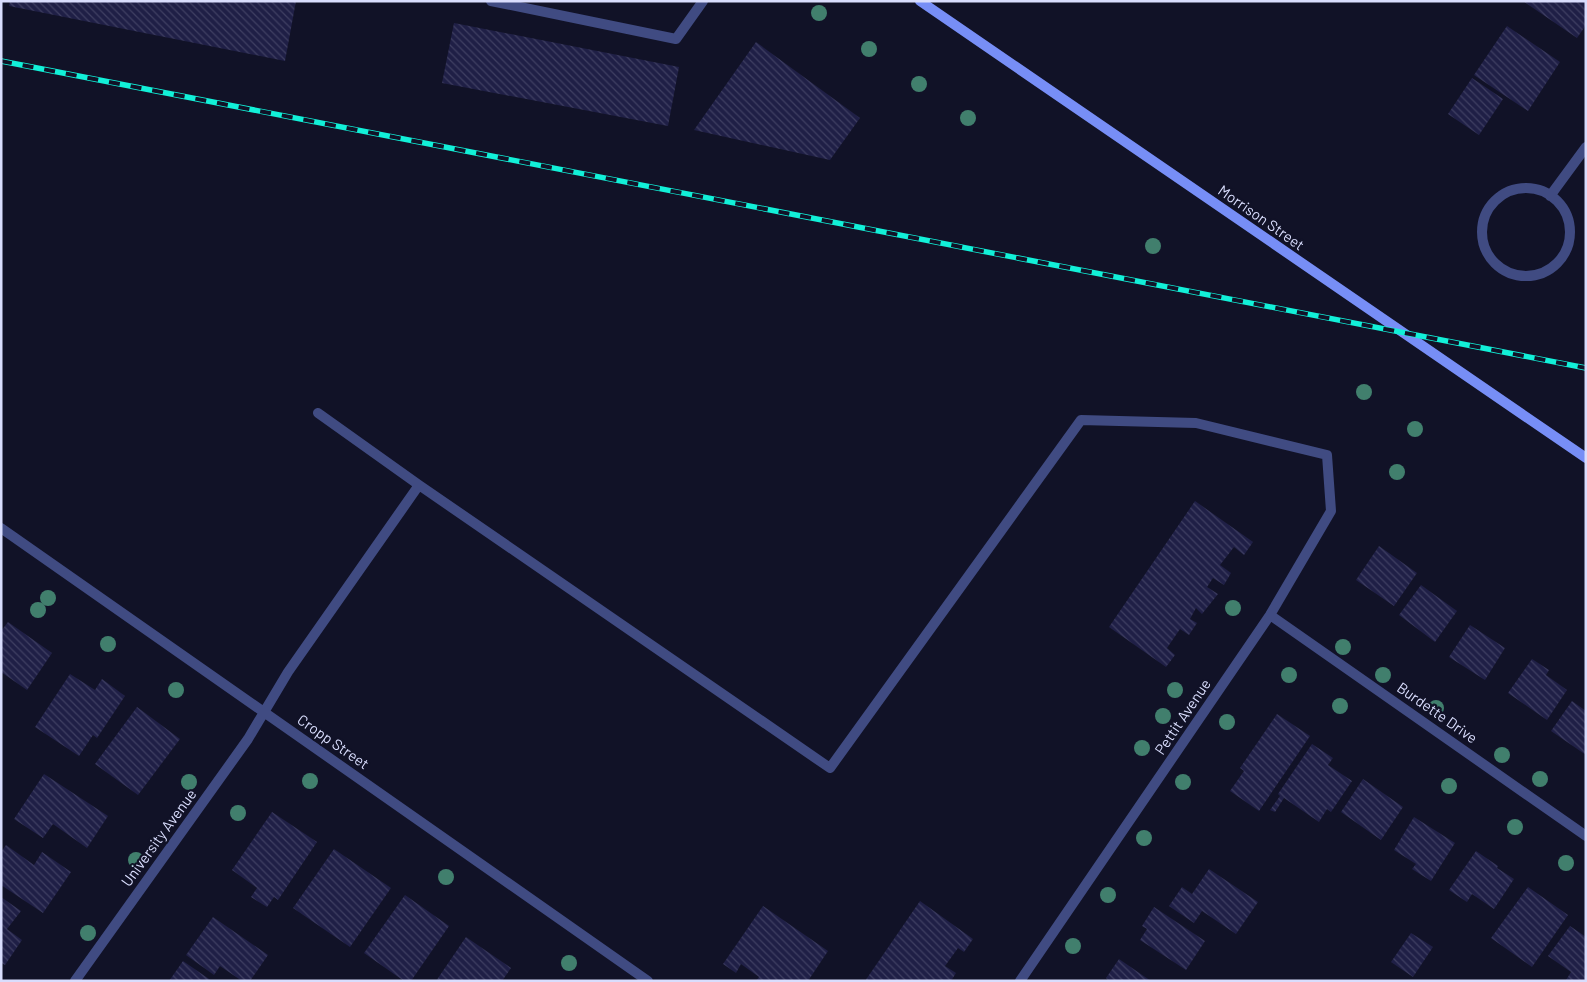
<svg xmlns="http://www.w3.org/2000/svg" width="1587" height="982" font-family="Barlow,sans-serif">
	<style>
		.building { fill: url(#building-back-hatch) }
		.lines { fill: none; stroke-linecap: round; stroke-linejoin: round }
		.lane { stroke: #404b82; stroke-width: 10 }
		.street { stroke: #404b82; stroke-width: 10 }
		.secondary { stroke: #778ef6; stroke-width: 10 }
		.rail-casing { stroke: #12f0d8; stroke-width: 5.5 }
		.rail { stroke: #111227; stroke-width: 4; stroke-dasharray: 11; stroke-linecap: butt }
		.tree { fill: #417f6d }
		.labels { text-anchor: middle; stroke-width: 4.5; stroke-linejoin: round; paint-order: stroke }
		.street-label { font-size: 15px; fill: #d9ddfd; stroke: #111227 }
	</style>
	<defs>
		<pattern id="building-back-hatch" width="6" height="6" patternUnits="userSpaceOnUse" patternTransform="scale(1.25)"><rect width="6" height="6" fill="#1f1f46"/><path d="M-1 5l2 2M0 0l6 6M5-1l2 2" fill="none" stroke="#3f3f62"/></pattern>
	</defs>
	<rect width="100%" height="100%" fill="#111227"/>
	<path class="building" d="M10 1H296L285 61 9 6Z
		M1523 1H1586V25L1577 38Z
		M454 23 679 67 668 126 442 83Z
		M1507 26 1560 62 1528 111 1474 75Z
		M756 42 860 118 830 160 694 130Z
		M1472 78 1503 99 1479 135 1448 114Z
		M1195 501 1253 542 1244 555 1234 547 1220 565 1231 573 1224 585 1213 578 1207 587 1218 594 1202 614 1196 608 1190 619 1197 623 1189 635 1180 629 1167 648 1175 655 1166 667 1109 627Z
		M1379 546 1417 573 1394 606 1356 580Z
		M1421 585 1457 611 1435 642 1399 615Z
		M8 622 52 653 27 690 1 672V631Z
		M1470 625 1505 648 1485 680 1449 657Z
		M1532 659 1549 670 1546 675 1567 690 1547 720 1508 693Z
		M70 674 95 690 102 679 125 696 97 738 93 735 79 756 35 727Z
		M1572 701 1586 711V755L1551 731Z
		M137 707 180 739 138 795 95 764Z
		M1277 714 1310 736 1259 811 1230 791 1244 771 1240 768Z
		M1312 744 1333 758 1328 765 1352 781 1331 812 1327 809 1319 822 1284 798 1275 812 1270 810 1280 796 1278 794Z
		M44 774 108 816 87 848 53 824 43 838 14 819Z
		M1363 779 1403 807 1381 840 1341 812Z
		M272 812 317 842 278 900 274 897 267 907 251 897 257 888 232 870Z
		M1414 817 1455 843 1431 881 1412 869 1416 864 1394 850Z
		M6 845 34 865 42 852 71 872 43 913 1 885V852Z
		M334 849 391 888 350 947 293 908Z
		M1476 851 1498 866 1497 868 1514 879 1494 909 1472 894 1467 902 1449 890Z
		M1209 869 1258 902 1236 934 1202 911 1194 923 1169 906 1182 887 1192 894Z
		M1528 887 1568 915 1532 967 1491 938Z
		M405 895 449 926 411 981H404L364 953Z
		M1 897 21 911 7 929 22 940 5 965 1 963Z
		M920 901 973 939 964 952 958 948 945 966 956 973 951 981H865Z
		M763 906 828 951 808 981H756L759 977 741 964 736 973 723 964Z
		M1154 907 1205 941 1186 970 1140 940 1147 929 1142 926Z
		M213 917 268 955 250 981H242L220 966 214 975 186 955Z
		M1570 926 1586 937V981H1567L1566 980 1571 972 1548 956Z
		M1411 933 1433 947 1413 977 1391 962Z
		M466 937 511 968 502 981H436Z
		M1119 959 1151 981H1109L1106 978Z
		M183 961 212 981H169Z"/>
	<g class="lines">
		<path class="lane" d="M491 1 676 39 703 1"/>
		<path class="street" d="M1482 232a44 44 0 1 1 88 0a44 44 0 1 1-88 0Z
			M1550 196 1586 147
			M318 413 419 485 830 768 1081 420 1196 423 1327 455 1331 511 1270 615 1020 981
			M1 528 648 981
			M1270 615 1586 836
			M75 981 248 739 288 672 419 485"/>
		<path class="secondary" d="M920 1 1586 458"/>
		<defs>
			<path id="rail" d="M1 61 1586 368"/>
		</defs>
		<use href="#rail" class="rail-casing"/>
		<use href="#rail" class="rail"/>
	</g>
	<g class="tree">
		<circle cx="819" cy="13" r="8"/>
		<circle cx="869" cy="49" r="8"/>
		<circle cx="919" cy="84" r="8"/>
		<circle cx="968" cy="118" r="8"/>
		<circle cx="1153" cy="246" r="8"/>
		<circle cx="1364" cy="392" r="8"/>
		<circle cx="1415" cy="429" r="8"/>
		<circle cx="1397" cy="472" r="8"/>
		<circle cx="48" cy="598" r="8"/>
		<circle cx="1233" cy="608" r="8"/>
		<circle cx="38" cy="610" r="8"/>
		<circle cx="108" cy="644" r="8"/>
		<circle cx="1343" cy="647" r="8"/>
		<circle cx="1289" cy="675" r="8"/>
		<circle cx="1383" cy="675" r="8"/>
		<circle cx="176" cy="690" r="8"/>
		<circle cx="1175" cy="690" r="8"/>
		<circle cx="1340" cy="706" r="8"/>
		<circle cx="1436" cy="708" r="8"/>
		<circle cx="1163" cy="716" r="8"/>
		<circle cx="1227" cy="722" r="8"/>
		<circle cx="1142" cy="748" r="8"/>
		<circle cx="1502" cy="755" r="8"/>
		<circle cx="1540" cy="779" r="8"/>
		<circle cx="310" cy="781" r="8"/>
		<circle cx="189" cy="782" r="8"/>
		<circle cx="1183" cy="782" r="8"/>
		<circle cx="1449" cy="786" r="8"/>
		<circle cx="238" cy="813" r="8"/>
		<circle cx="1515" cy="827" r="8"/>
		<circle cx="1144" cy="838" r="8"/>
		<circle cx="136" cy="860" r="8"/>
		<circle cx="1566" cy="863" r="8"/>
		<circle cx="446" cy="877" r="8"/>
		<circle cx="1108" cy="895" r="8"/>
		<circle cx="88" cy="933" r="8"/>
		<circle cx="1073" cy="946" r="8"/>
		<circle cx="569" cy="963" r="8"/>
	</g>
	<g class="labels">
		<g class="street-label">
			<text transform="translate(1261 218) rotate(35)" y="5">Morrison Street</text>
			<text transform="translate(1437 713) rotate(35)" y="5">Burdette Drive</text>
			<text transform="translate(1183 717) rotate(-56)" y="5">Pettit Avenue</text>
			<text transform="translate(333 742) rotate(35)" y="5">Cropp Street</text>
			<text transform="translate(159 838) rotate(-54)" y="5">University Avenue</text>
		</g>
	</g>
	<rect width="1587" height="982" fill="none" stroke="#d9ddfd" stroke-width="5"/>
</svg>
